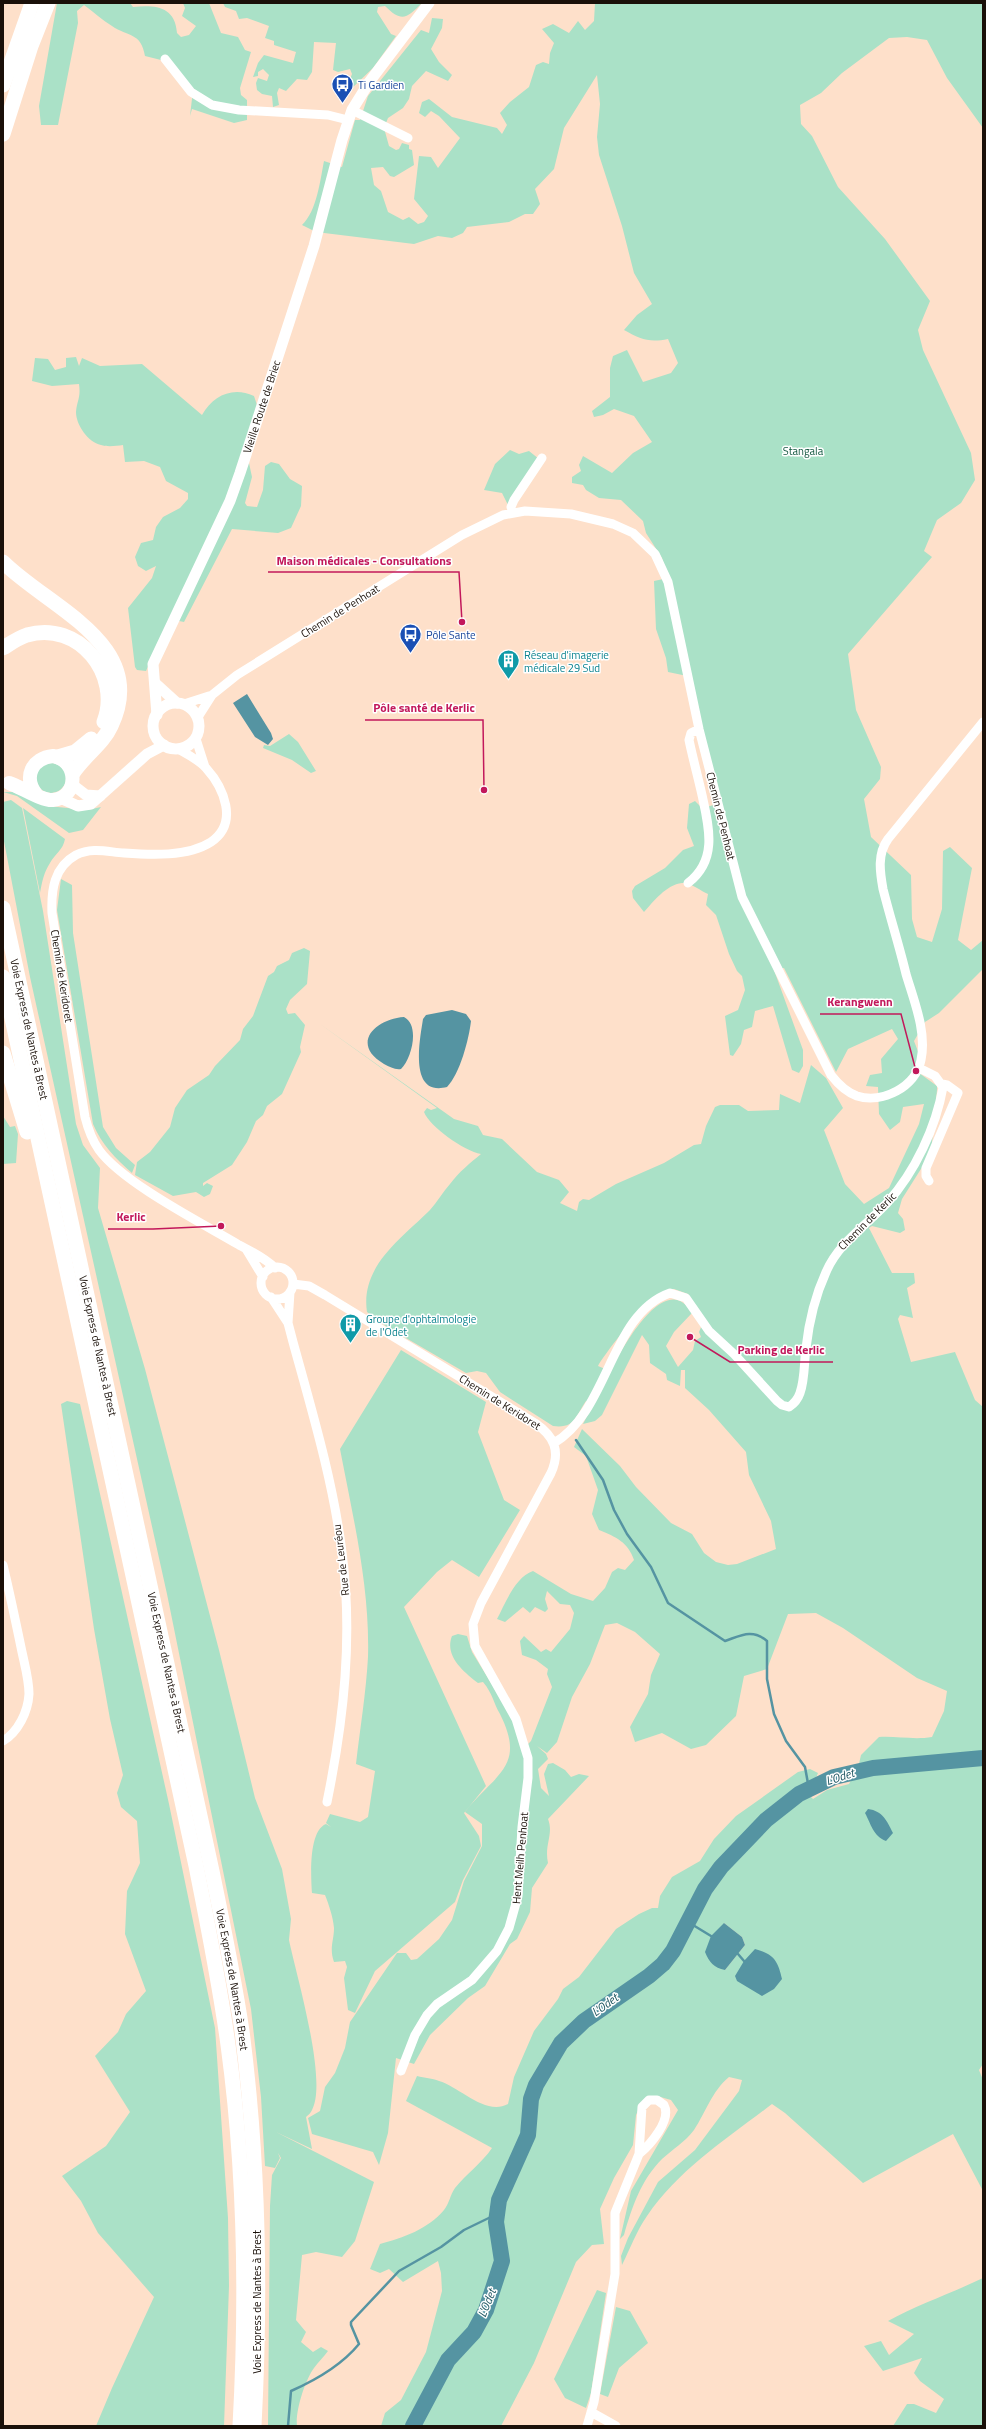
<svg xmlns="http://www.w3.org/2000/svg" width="986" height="2429" font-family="'Titillium Web',sans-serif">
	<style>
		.green { fill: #aae1c7; fill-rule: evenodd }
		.water { fill: #5594a2 }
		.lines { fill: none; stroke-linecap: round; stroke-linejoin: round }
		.stream { stroke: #5594a2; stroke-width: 2.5 }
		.river { stroke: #5594a2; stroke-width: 16 }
		.minor { stroke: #fff; stroke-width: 9 }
		.tertiary { stroke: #fff; stroke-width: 11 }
		.primary { stroke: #fff; stroke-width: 14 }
		.trunk { stroke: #fff; stroke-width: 15 }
		.labels { text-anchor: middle; stroke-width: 3; stroke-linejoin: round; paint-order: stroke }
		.transit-label { font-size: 11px; fill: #164399; stroke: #fff; text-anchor: start }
		.street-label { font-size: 11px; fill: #1a1009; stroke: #fff }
		.park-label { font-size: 11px; fill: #0f553d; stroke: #fff }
		.culture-label { font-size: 11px; fill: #0d838f; stroke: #fff; text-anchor: start }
		.water-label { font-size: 12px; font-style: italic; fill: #1e5560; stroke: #fff }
		.leader { fill: none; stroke: #c2185b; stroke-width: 1.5 }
		.callout-dot { fill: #c2185b; stroke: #fff; stroke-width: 1.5 }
		.callout-label { font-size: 12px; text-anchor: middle; font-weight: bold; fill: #c2185b; stroke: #fff; stroke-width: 3; stroke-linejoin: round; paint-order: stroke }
	</style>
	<rect width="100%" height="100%" fill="#fee0ca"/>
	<path class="green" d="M57 3H130L133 7C155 5 175 6 177 33L181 37 189 35 196 26 182 16 185 8 183 3H209L221 33 238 37 245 50 251 52 240 88 241 95 247 100V120L234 123 192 109 190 116 193 90 169 62 145 56C141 32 128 37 112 26 102 20 94 12 84 5L77 11 78 23 58 125H41L39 106Z
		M223 3H422C407 18 402 23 385 6L378 7 377 12 391 34 396 36 373 68 351 89 348 84 352 74 350 69 338 72 333 70 336 43 314 42 312 72 307 80 297 79 286 91 279 88 277 93 279 105 273 107 272 96 262 94 257 90 256 83 258 78 267 81 269 75 263 69 258 72V76L253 77 258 63 264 55 293 63 296 52 274 45V41L265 38 269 26 247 18 239 19 236 11 225 7Z
		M595 3H983V128L947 78 927 40 907 37 889 38 842 73 821 93 800 105 801 124 812 136 838 187 885 239 930 301 918 330 923 350 971 453 975 480 961 503 937 520 924 551 932 557 848 654 856 710 881 767 880 779 864 799 871 837 911 875 912 919 917 937 932 942 942 909 943 851 950 847 972 868 958 940 971 950 983 940V969L939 1013 925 1022 914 1041 919 1054 915 1070 937 1086V1090L931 1153 902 1199 898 1213 903 1219 905 1230 900 1233 872 1226 869 1228 892 1273H914L915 1283 907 1288 913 1318 900 1315 898 1319 911 1362 955 1352 975 1400 983 1407V2064L979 2070 983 2080V2191L953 2134 863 2183 785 2113 772 2104C728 2138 679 2169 647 2216 637 2230 630 2249 622 2265L621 2256 628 2238 658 2182 695 2150 739 2091 742 2080 729 2077C712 2091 706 2112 694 2130 685 2142 673 2149 662 2159 641 2180 632 2207 624 2235L620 2239 631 2191 678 2110 671 2100 657 2096 641 2104 636 2115 633 2145 614 2178 600 2209 604 2244 592 2245 576 2262 534 2363 501 2426H381L385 2413 401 2400 426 2352 442 2291 441 2273 438 2261 403 2282 389 2269 380 2273 370 2269 380 2244C403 2238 428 2229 444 2210 449 2204 450 2195 455 2188 466 2174 482 2163 492 2148L406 2101 417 2076C425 2078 432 2078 439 2081 460 2087 485 2116 508 2104L514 2077 534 2031 558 1999 563 1989 579 1977 616 1929 639 1914 652 1908H658L660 1896 672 1877 700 1861 714 1839 736 1816 798 1772 810 1769 818 1773 809 1795 813 1799 827 1790 849 1784 858 1768 861 1755 879 1737C897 1736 914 1740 932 1737L944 1711 947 1691 917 1678 843 1628 816 1613 788 1614 767 1669 744 1676 736 1716 706 1745 691 1749 662 1733 635 1742 630 1727 648 1694 651 1675 660 1654 635 1632 617 1623 605 1625 590 1664 572 1697 557 1742 547 1753 537 1746 546 1754 548 1759 538 1769 541 1788 549 1796 544 1774 548 1764 553 1763 565 1770 571 1777 579 1774 589 1776 548 1819C554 1834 544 1845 548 1863L532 1888 530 1912 517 1939 510 1944 485 1986 468 1998 430 2035 414 2064 396 2058 388 2133 379 2165 373 2152 312 2134 308 2118 320 2111 325 2087 335 2073 345 2048 350 2022 397 1953H406L411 1960 417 1959 439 1939 452 1920 464 1881 482 1846V1824L465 1812C494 1774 527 1768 500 1714 493 1702 493 1694 483 1682L478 1683C464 1672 444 1656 452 1636L458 1634 467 1636 472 1652 512 1717 525 1747 531 1741 552 1687 547 1674 548 1669 536 1660 522 1655 520 1641 524 1636 541 1652 546 1649 551 1652 570 1629 574 1613 570 1605 560 1604 547 1591 545 1599 548 1609 545 1612 535 1607 530 1613 523 1607 505 1622 497 1619C505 1604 515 1577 533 1571L571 1594 593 1601 605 1588 612 1572 618 1568 625 1570 634 1560C628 1542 616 1537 599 1530L592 1514 598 1490 586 1456 574 1447 582 1429 620 1466 636 1487 671 1523 692 1534 704 1553 716 1562 728 1565 737 1564 776 1549 771 1521 749 1475 746 1452 709 1410 685 1388V1370H681L680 1386 667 1380 666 1374 650 1363 649 1345 642 1335 602 1415 595 1421 583 1424 591 1408 586 1401C576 1415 576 1429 553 1426L500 1392 486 1373 477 1371 466 1373 387 1327 367 1312C360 1266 402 1238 430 1210 437 1202 443 1192 450 1184 459 1172 470 1163 481 1154 464 1151 430 1127 424 1112L427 1108 431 1110 437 1108 320 1024 454 1119 478 1126 483 1135 502 1139 537 1172 559 1180 569 1192 560 1203 577 1211 579 1202 583 1199 589 1200 616 1184 664 1163 694 1145 701 1144 706 1126 715 1107 720 1105H739L748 1111 779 1110 780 1094 800 1103 811 1065 826 1078 843 1108 824 1130 845 1184 864 1204 889 1188 919 1124 924 1104 903 1107 900 1122 890 1130 879 1114 878 1087 866 1086 870 1075 882 1073 881 1059 898 1039 892 1029 848 1049 836 1072 784 968 774 970 803 1050V1066L799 1073 792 1070 773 1006 755 1011 752 1027 744 1030 741 1044 733 1056 730 1055 725 1016 738 1010 745 990 742 976 737 971 729 954 716 915 706 905 708 894C701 891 690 882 682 883 666 885 654 901 644 912L633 898 632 891 635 886 665 868 683 850 694 846 687 828 689 804 695 801 702 808 714 805 704 735 692 677 668 672 666 658 656 629 654 581 668 578 662 558 646 533 643 521 621 500 599 498 586 490 583 485 572 483V477L581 471 579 465 583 456 612 473 633 453 652 442 634 416 614 409 603 415 594 417 592 411 610 397V368L613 356 627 350 643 382 671 373 678 363 668 339C649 343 640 339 624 330L637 315 652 304 634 273 622 226 599 155 597 137 600 104 597 75 564 128 554 169 535 189 540 204 533 214H525L509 222 467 227 463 233 452 238 438 236 414 244 316 232 302 225C317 211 320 181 324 161L342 167 355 120H360L368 96 421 30 429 33 432 18 443 19 442 28 431 49 439 62 452 75 448 81 426 71 412 86 409 99 403 108 388 118 384 128 389 146 396 150 399 149 402 143 409 145V149L412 150 414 165 394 177 390 176 383 167 371 168 374 185 381 191 388 212 403 220 409 217 418 224 424 222 428 216 414 199 419 156 431 157 438 168 460 138 439 116 431 111 425 117 419 113 422 102 429 99 452 117 497 128 502 134 507 125 500 113 510 102 529 87 536 65 543 62 549 64 550 53 554 43 542 29 553 24 569 33 578 21 585 30 594 21ZM674 1289 688 1294 702 1325 699 1332 701 1337 695 1341 693 1350 678 1367 666 1346 674 1332 692 1313C665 1267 621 1351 610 1371L598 1366C610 1346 653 1291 674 1289ZM724 1923 742 1937 745 1945 725 1970Z
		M76 357 79 366 82 358 100 366 142 364 202 415C213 396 232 386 254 396L258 408 246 449 252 477 245 503 247 506 257 507 263 490 265 466 271 462 279 464 290 479 302 486 301 506 291 528 278 533 232 529 184 622 169 619 146 671 137 670 135 667 128 608 152 578 156 566 146 571 138 566 135 557 141 543 153 540 156 527 163 517 180 508 188 499V493L166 481 160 467 144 461 125 462 123 445C116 446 107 447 101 445 88 442 76 425 76 412 77 400 81 398 79 384L52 386 32 381 35 358 48 359 55 370 66 367V358Z
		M510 450 519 454 529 451 539 459 508 505 502 493 484 490 495 464Z
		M289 734 298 742 316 771 311 773 292 760 263 748 264 745 270 746Z
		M36 778a15 15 0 1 1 30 0a15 15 0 1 1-30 0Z
		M3 792H13L48 806 87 810 101 807 83 830 69 833 17 796Z
		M11 800 22 808 43 911 76 1124 83 1145 100 1168 98 1208 145 1369 219 1650 255 1798 282 1869 291 1919 289 1940C296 1974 328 2081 312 2110 311 2113 308 2115 306 2117L312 2149 276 2132 374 2182 355 2241 342 2257 316 2252 302 2255 296 2320 306 2332 301 2342 313 2352 321 2347 328 2351C324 2357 318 2362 314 2368 305 2380 295 2412 297 2426H268L270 2206 272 2175 281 2158 278 2153 280 2158 275 2168 265 2166 261 2097 251 2009 167 1594 30 977 3 836V802Z
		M23 808 65 839C63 850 55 854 50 863 44 872 42 882 40 893Z
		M61 879 72 885 73 933 103 1127 116 1148 135 1165 132 1173C115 1158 102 1145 93 1124L57 910Z
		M304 948 310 951 307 984 290 1000 286 1009 288 1014 295 1013 305 1025 300 1047 301 1052 282 1094 267 1106 263 1115 256 1121 247 1142 232 1165 203 1183V1186L207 1183 213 1186 210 1194 204 1197 196 1192 173 1196 135 1175 137 1162 150 1152 170 1127 175 1108 187 1090 209 1075 215 1066 240 1040 243 1029 253 1016 268 976 274 972 277 966 289 960 292 953Z
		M3 1116 10 1127 15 1126 18 1134 16 1163 3 1164Z
		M401 1350 486 1402 478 1432 504 1500 520 1510 479 1577 452 1560 437 1572 404 1607 486 1786 464 1813 479 1836 481 1846 463 1880 455 1902 375 1971 355 2013 348 2010 344 1978 347 1967 345 1961 334 1962C329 1948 334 1941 334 1928 333 1917 329 1905 325 1895L312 1893C311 1878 308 1831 326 1824L331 1827 326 1823 330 1814 360 1822 368 1817 375 1771 356 1764C360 1729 366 1693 368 1657 370 1587 353 1517 340 1449Z
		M67 1401 80 1404 169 1804 215 2028 228 2218 229 2286 224 2426H96L112 2388 154 2297 98 2233 81 2201 62 2176 106 2146 130 2112 95 2056 118 2032 126 2014 146 1991 125 1934 127 1891 140 1863 137 1821 121 1807 117 1793 123 1775 110 1719 94 1629 61 1404Z
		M983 2278V2426H893L907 2404H914L936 2413 944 2399 920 2381 914 2373 922 2358 883 2371 864 2346 881 2341 889 2355 914 2334 888 2321C919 2304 952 2293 983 2278Z
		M597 2290 606 2293 591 2393 586 2408 565 2398 554 2379Z
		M616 2307 630 2311 648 2343 619 2368 608 2397 600 2394Z"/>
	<path class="water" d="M247 694 271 733 273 739 268 745 255 737 233 703Z
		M452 1010 466 1014 471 1021C469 1039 460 1074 447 1087 408 1097 420 1039 423 1019L426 1015Z
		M404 1017C420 1025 412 1058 401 1069 395 1070 390 1067 384 1064 350 1044 375 1019 404 1017Z
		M868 1809C883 1811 887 1821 893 1833L886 1841C873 1836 871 1824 865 1813Z
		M724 1923 742 1937 745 1945 725 1970C714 1968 709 1962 705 1952L711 1936Z
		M755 1949C774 1954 778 1961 782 1979L774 1989 762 1996 737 1981 735 1976 744 1961Z"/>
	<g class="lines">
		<path class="stream" d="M576 1440 603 1480 614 1510 627 1534 651 1567 668 1603 725 1641C740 1636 752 1628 767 1641V1679L774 1714 786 1741 805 1767 809 1789
			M688 1922 711 1936
			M738 1954 744 1961
			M288 2426 291 2391C316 2380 341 2366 359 2344L351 2325V2322L399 2271 441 2247 464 2230 497 2214"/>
		<path class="river" d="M413 2426 448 2360 474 2332 486 2310 502 2261 496 2222 499 2200 528 2135 531 2099 536 2085 561 2043 584 2021 649 1976 663 1964 673 1951 705 1889 721 1867 766 1820 799 1794 834 1777 873 1768 983 1758"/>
		<path class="minor" d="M165 59 191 92 212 105 239 110 328 115 348 120
			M352 110 408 138
			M513 512 511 507 514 500 542 458
			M184 704 212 695
			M198 717 212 695 237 675 462 535 503 515 525 511 571 514 613 524 633 533 655 554 668 582 699 729 742 897 831 1075C838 1084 846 1092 857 1096 882 1104 916 1087 921 1060 927 1032 914 1001 906 974 899 945 890 917 883 889 880 872 877 854 888 839L983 722
			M196 739 205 767
			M178 749C187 754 199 760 206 768 224 788 239 823 211 842 188 857 150 855 124 853 108 852 92 847 76 855 54 867 51 890 52 913L85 1117C88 1129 92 1140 99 1150 123 1183 202 1223 239 1245 252 1252 264 1257 275 1268
			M688 883C718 860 709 827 702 795 698 777 693 759 689 740L691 733 699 729
			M929 1181 926 1176V1168L958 1093 947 1085 942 1084
			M246 1249 263 1277
			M261 1283a16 16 0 1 1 32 0a16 16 0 1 1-32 0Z
			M293 1284 309 1286 325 1295 535 1423C554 1436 561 1451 551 1473L481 1603 473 1624 475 1646 516 1719 528 1758V1778L522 1827 518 1896 509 1928 497 1951 472 1980 437 2004 427 2015 415 2035 401 2071
			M271 1297 288 1323 293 1342C312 1411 333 1481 342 1552 353 1636 344 1719 327 1802
			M288 1323 290 1292
			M554 1443C609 1411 610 1314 670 1293L686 1298 709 1331 734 1354 777 1401 782 1405 789 1407C795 1403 798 1399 800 1393 805 1379 804 1362 806 1348 809 1321 815 1296 826 1272 839 1242 866 1226 887 1203 915 1172 936 1127 943 1087L935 1076 919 1068
			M3 1565C10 1594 16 1623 22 1652 25 1666 29 1680 29 1694 28 1712 18 1732 3 1741
			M591 2412 616 2426
			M587 2426 594 2402 615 2274V2213L639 2154 642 2107 649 2100H657L664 2105C672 2120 650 2145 639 2154"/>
		<g class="tertiary">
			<path d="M155 683 177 703"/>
			<circle cx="176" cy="726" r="23"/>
			<path id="s1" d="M157 715 153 664 230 501 240 473 314 246 342 140 352 110 370 81 429 3"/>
			<path d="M73 785 86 795 100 796"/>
			<path d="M60 798 78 806 91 804 147 754 164 745"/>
		</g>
		<path class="primary" d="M9 783C21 787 42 801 53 800 80 797 78 760 53 756 32 758 23 777 36 794"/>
		<g class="trunk">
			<path d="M3 85 32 3"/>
			<path d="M3 134 31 46 48 3"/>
			<path d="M3 562C49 608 150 644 111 726 103 744 84 756 73 773"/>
			<path d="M3 648C11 643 18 638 27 635 79 620 122 675 104 722"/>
			<path d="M58 757 75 752 91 739"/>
			<path id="s2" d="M3 908 212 1871C223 1924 234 1977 242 2031 259 2162 261 2294 254 2426"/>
			<path d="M3 977 196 1866C208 1926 220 1985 228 2045 245 2170 247 2300 240 2426"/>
			<path d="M3 1053 27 1132"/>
		</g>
	</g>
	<defs>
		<symbol id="bus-pin" viewBox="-11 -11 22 30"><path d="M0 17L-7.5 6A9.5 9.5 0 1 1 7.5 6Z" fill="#1a4fb4" stroke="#fff"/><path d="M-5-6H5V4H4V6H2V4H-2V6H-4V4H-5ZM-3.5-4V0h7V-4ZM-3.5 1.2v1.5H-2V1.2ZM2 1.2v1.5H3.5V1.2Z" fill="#fff"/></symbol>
		<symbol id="building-pin" viewBox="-11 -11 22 30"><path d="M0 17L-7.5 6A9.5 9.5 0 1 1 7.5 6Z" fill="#0f9aa8" stroke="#fff"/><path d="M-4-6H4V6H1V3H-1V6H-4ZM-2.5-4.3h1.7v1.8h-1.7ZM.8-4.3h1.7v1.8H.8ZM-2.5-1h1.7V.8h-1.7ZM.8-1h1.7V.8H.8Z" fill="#fff"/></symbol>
	</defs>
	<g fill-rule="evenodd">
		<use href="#bus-pin" x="330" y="72" width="25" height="34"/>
		<use href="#bus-pin" x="398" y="622" width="25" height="34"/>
		<use href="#building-pin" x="496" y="648" width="25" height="34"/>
		<use href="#building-pin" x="338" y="1312" width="25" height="34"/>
	</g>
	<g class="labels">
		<g class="transit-label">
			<text x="358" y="89">Ti Gardien</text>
			<text x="426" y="639">Pôle Sante</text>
		</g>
		<g class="street-label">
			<text dy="4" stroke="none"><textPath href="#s1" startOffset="331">Vieille Route de Briec</textPath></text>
			<text transform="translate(340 611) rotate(-32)" y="4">Chemin de Penhoat</text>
			<text transform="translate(721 816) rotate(76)" y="4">Chemin de Penhoat</text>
			<text transform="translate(62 976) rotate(81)" y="4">Chemin de Keridoret</text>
			<text dy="4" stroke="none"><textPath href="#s2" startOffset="124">Voie Express de Nantes à Brest</textPath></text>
			<text transform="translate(867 1221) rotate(-45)" y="4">Chemin de Kerlic</text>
			<text dy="4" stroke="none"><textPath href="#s2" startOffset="448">Voie Express de Nantes à Brest</textPath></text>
			<text transform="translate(500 1402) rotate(32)" y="4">Chemin de Keridoret</text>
			<text transform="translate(341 1560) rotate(-97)" y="4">Rue de Leuréou</text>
			<text dy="4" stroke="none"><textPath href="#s2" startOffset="772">Voie Express de Nantes à Brest</textPath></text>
			<text transform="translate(520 1858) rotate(-85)" y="4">Hent Meilh Penhoat</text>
			<text dy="4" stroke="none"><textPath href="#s2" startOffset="1096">Voie Express de Nantes à Brest</textPath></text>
			<text transform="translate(257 2302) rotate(-90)" y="4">Voie Express de Nantes à Brest</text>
		</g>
		<g class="park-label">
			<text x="803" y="455">Stangala</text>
		</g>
		<g class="culture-label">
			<text x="524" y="659">Réseau d'imagerie<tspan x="524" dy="13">médicale 29 Sud</tspan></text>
			<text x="366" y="1323">Groupe d'ophtalmologie<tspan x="366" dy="13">de l'Odet</tspan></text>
		</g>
		<g class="water-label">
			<text transform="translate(840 1777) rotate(-18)" y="4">L'Odet</text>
			<text transform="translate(605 2005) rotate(-36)" y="4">L'Odet</text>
			<text transform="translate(487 2303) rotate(-68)" y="4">L'Odet</text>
		</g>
	</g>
	<path class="leader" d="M462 622L459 572H268M484 790L483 720H365M916 1071L901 1014H820M221 1226L153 1229H108M690 1337L730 1362H833"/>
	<g class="callout-dot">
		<circle cx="462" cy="622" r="4"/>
		<circle cx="484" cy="790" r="4"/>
		<circle cx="916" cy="1071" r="4"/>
		<circle cx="221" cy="1226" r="4"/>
		<circle cx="690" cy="1337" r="4"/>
	</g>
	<g class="callout-label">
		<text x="364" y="565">Maison médicales - Consultations</text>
		<text x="424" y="712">Pôle santé de Kerlic</text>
		<text x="860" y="1006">Kerangwenn</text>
		<text x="131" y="1221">Kerlic</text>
		<text x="781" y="1354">Parking de Kerlic</text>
	</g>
	<rect width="986" height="2429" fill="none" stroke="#1a1009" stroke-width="8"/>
</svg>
